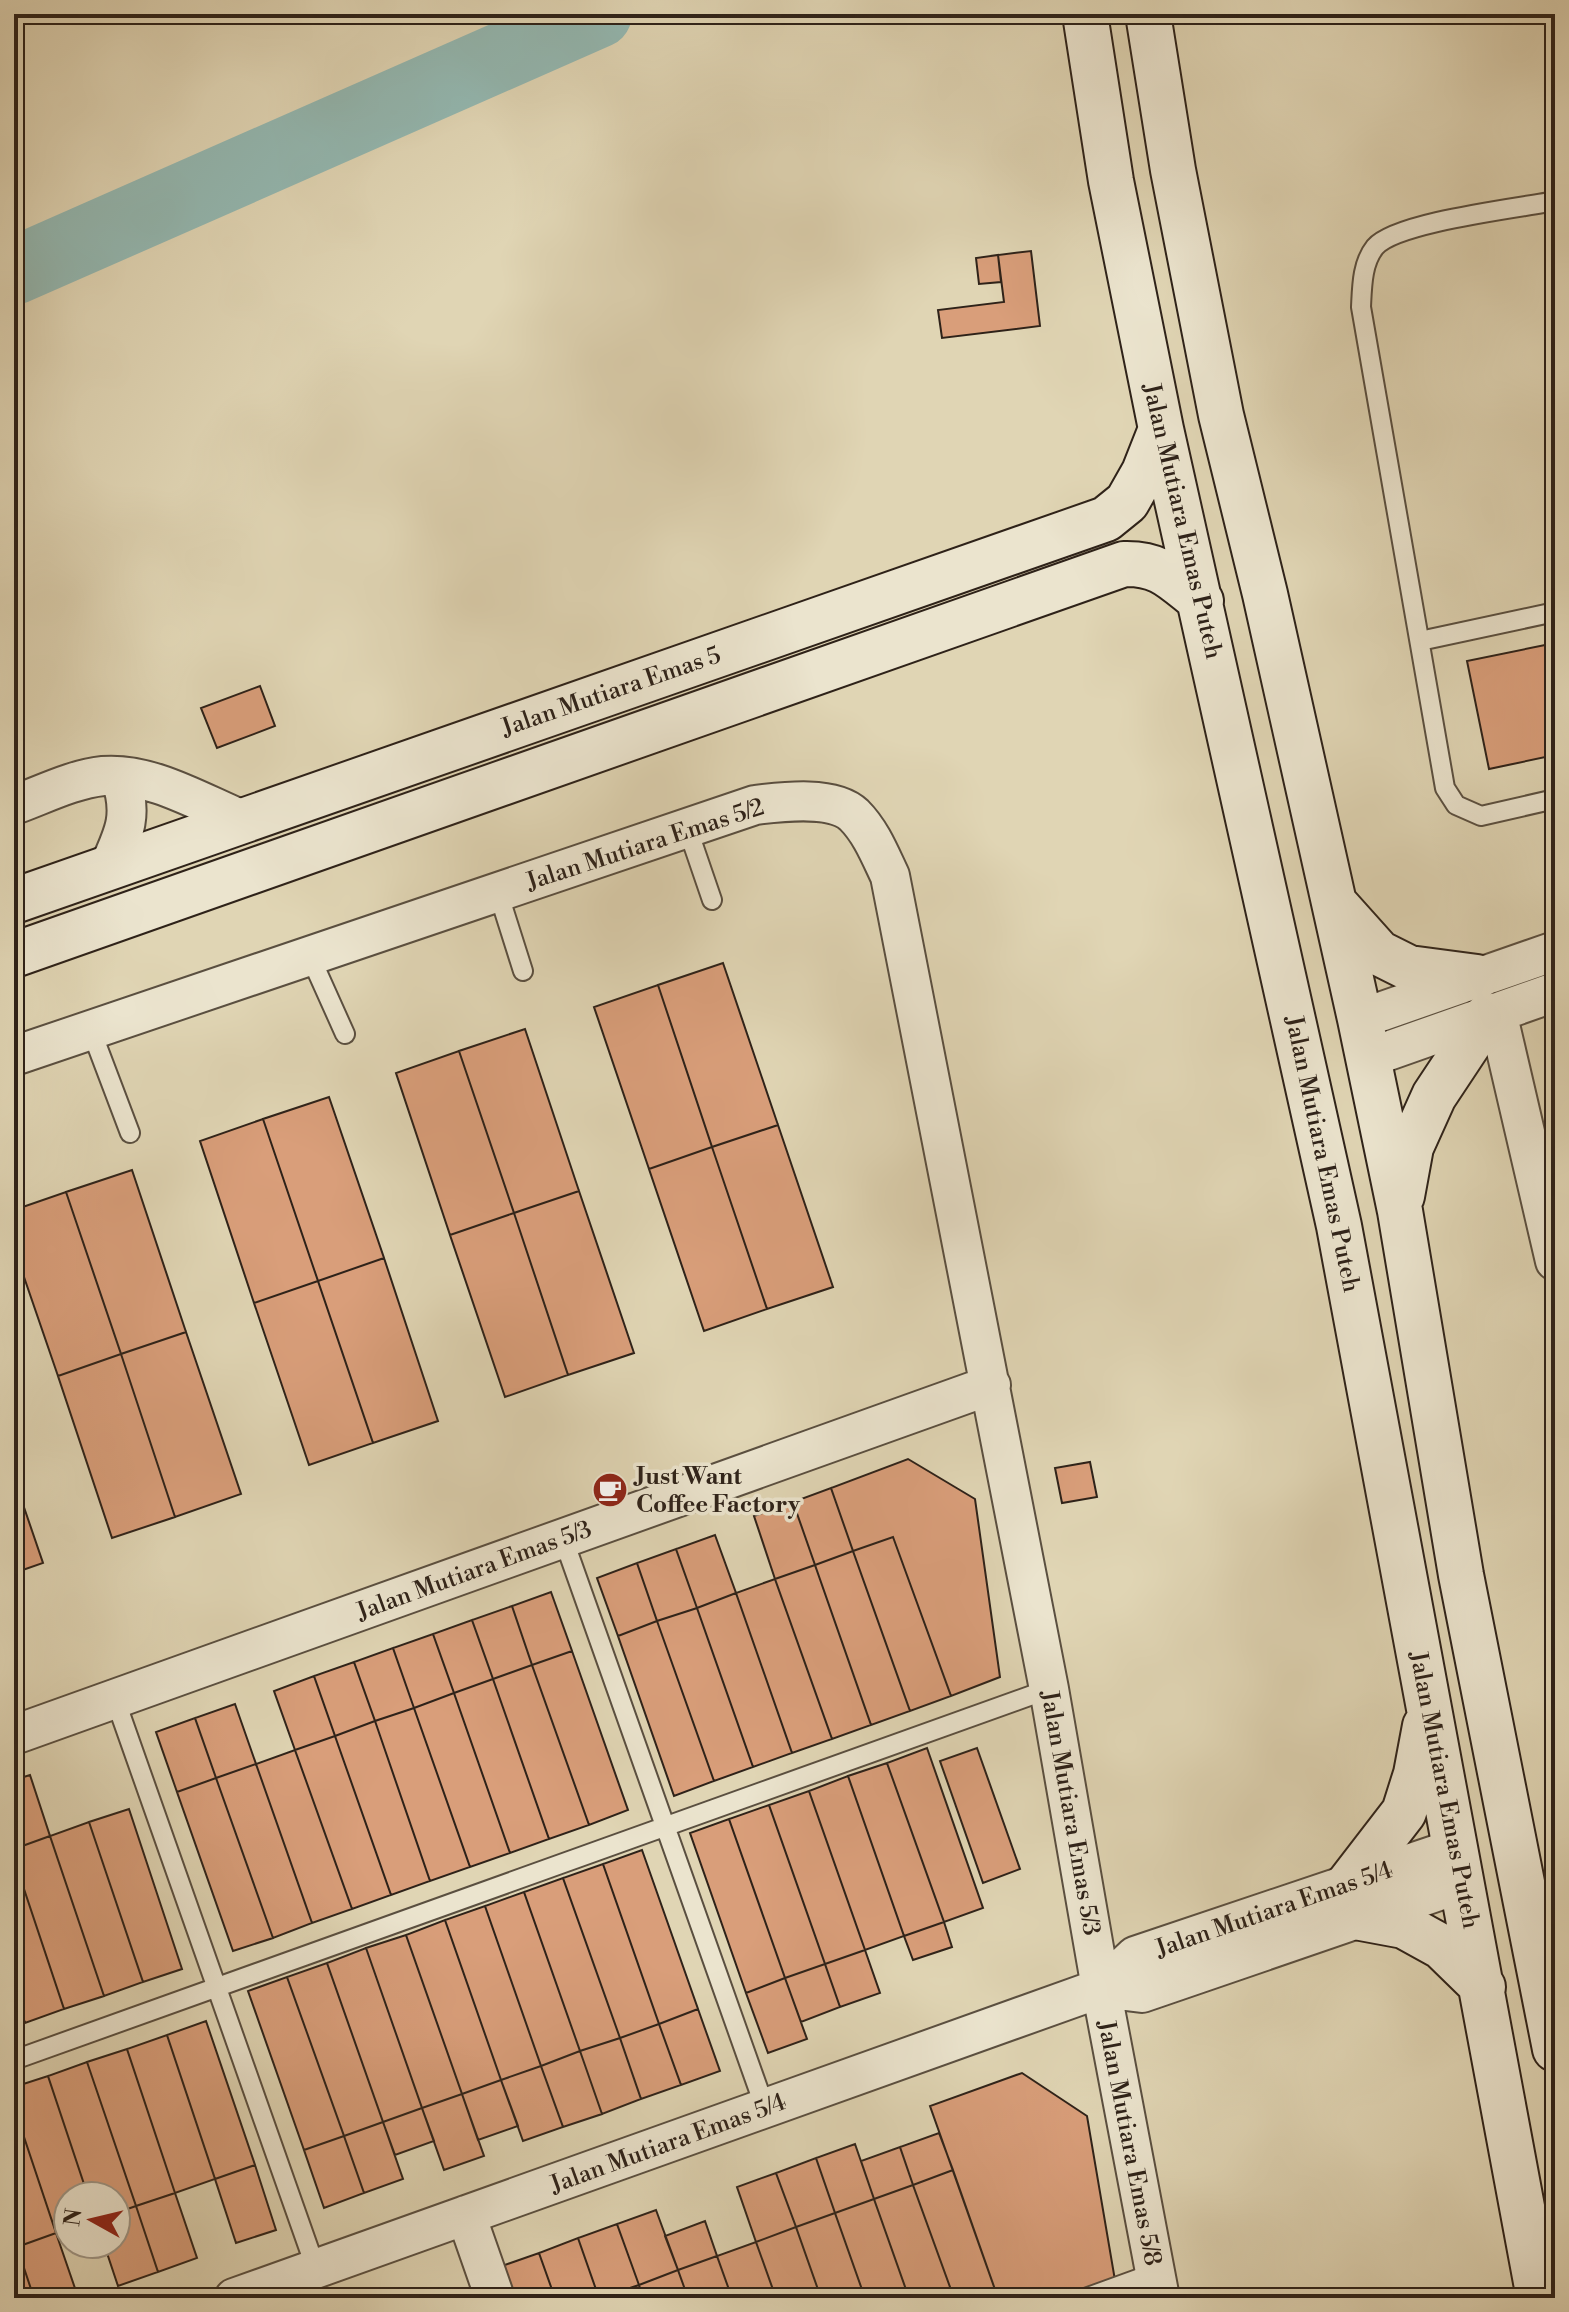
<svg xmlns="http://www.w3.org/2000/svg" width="1569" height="2312" font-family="'Libre Bodoni',serif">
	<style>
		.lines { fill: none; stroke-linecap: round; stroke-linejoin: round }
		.river { stroke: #94b8b1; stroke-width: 68 }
		.building { fill: #d99e7a; stroke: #2e2219; stroke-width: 2 }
		.lane-casing { stroke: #5a4f40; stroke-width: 22 }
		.street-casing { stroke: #5a4f40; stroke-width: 42 }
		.secondary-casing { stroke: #2e2219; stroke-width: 48 }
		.lane { stroke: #ebe4ce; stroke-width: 18 }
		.street { stroke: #ebe4ce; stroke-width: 38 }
		.secondary { stroke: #ebe4ce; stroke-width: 44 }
		.labels { text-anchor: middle; stroke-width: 7; stroke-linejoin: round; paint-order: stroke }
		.street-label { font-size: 24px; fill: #2e2219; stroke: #ebe4ce }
		.poi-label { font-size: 24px; font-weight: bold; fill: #2e2219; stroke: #ebe4ce; text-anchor: start }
	</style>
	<rect width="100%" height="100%" fill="#e0d5b4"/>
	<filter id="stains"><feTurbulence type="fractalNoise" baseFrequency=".0025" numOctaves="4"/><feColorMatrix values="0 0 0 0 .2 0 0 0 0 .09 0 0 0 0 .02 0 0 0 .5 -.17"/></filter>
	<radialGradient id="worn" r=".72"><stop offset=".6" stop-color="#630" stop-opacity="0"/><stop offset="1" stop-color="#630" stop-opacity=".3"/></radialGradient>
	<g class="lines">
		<path class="river" d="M14 271 598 14"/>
	</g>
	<path class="building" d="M1031 251 1040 326 942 338 938 310 1004 302 998 255Z
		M998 255 1001 282 979 284 976 258Z
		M1555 643V755L1489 769 1467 661Z
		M260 686 275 726 217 748 201 708Z
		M723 963 778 1125 712 1147 658 985Z
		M658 985 712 1147 649 1169 594 1007Z
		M525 1029 579 1191 514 1213 459 1051Z
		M459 1051 514 1213 450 1235 396 1073Z
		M329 1097 384 1258 318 1281 263 1119Z
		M263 1119 318 1281 254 1303 200 1141Z
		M778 1125 833 1287 767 1309 712 1147Z
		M712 1147 767 1309 704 1331 649 1169Z
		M132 1170 186 1332 121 1354 66 1192Z
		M579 1191 634 1353 568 1375 514 1213Z
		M66 1192 121 1354 58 1376 14 1248V1210Z
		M514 1213 568 1375 505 1397 450 1235Z
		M384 1258 438 1421 373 1443 318 1281Z
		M318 1281 373 1443 309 1465 254 1303Z
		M186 1332 241 1494 175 1517 121 1354Z
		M121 1354 175 1517 112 1538 58 1376Z
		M908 1459 975 1499 1000 1677 951 1696 893 1537 853 1551 831 1488Z
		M1090 1462 1097 1497 1062 1503 1055 1468Z
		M14 1478 43 1563 14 1573Z
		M831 1488 853 1551 815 1565 793 1502Z
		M793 1502 815 1565 775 1579 754 1516Z
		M715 1535 736 1593 697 1608 676 1549Z
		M893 1537 951 1696 910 1711 853 1551Z
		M676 1549 697 1608 657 1621 637 1563Z
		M853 1551 910 1711 871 1725 815 1565Z
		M637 1563 657 1621 618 1636 597 1578Z
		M815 1565 871 1725 832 1739 775 1579Z
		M775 1579 832 1739 792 1753 736 1593Z
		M551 1592 572 1651 532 1665 512 1606Z
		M736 1593 792 1753 753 1767 697 1608Z
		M512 1606 532 1665 493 1679 472 1620Z
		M697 1608 753 1767 714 1781 657 1621Z
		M472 1620 493 1679 454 1693 433 1634Z
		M657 1621 714 1781 674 1796 618 1636Z
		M433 1634 454 1693 414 1708 393 1648Z
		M393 1648 414 1708 375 1721 354 1662Z
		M572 1651 628 1810 589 1825 532 1665Z
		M354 1662 375 1721 335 1736 314 1676Z
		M532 1665 589 1825 549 1839 493 1679Z
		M314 1676 335 1736 295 1750 274 1691Z
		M493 1679 549 1839 510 1853 454 1693Z
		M454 1693 510 1853 470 1867 414 1708Z
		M235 1704 256 1764 216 1778 195 1718Z
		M414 1708 470 1867 430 1881 375 1721Z
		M195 1718 216 1778 177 1792 156 1732Z
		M375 1721 430 1881 391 1895 335 1736Z
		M335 1736 391 1895 352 1909 295 1750Z
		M927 1748 983 1908 944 1922 887 1763Z
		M977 1748 1020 1869 983 1883 940 1761Z
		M295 1750 352 1909 312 1923 256 1764Z
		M887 1763 944 1922 904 1936 848 1776Z
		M256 1764 312 1923 273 1938 216 1778Z
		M30 1775 50 1836 14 1849V1780Z
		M848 1776 904 1936 865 1950 809 1791Z
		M216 1778 273 1938 233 1951 177 1792Z
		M809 1791 865 1950 825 1964 769 1805Z
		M769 1805 825 1964 785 1978 729 1819Z
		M129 1809 182 1969 143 1982 89 1822Z
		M729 1819 785 1978 746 1993 690 1833Z
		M89 1822 143 1982 104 1996 50 1836Z
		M50 1836 104 1996 64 2009 14 1859V1849Z
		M642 1850 698 2009 659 2024 603 1864Z
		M14 1859 64 2009 25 2023 14 1989Z
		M603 1864 659 2024 620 2038 563 1878Z
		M563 1878 620 2038 580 2051 524 1892Z
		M524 1892 580 2051 541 2066 485 1906Z
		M485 1906 541 2066 501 2080 445 1920Z
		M445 1920 501 2080 462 2094 406 1935Z
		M944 1922 952 1947 913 1960 904 1936Z
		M406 1935 462 2094 422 2108 366 1948Z
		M366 1948 422 2108 383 2122 327 1963Z
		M865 1950 880 1993 840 2007 825 1964Z
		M327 1963 383 2122 344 2136 287 1977Z
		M825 1964 840 2007 801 2022 785 1978Z
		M287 1977 344 2136 304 2150 248 1991Z
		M785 1978 807 2039 768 2053 746 1993Z
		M14 1989 25 2023 14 2027Z
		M698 2009 720 2071 681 2085 659 2024Z
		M206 2021 255 2165 215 2179 167 2035Z
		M659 2024 681 2085 641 2099 620 2038Z
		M167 2035 215 2179 175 2193 127 2049Z
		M620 2038 641 2099 602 2114 580 2051Z
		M127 2049 175 2193 136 2206 87 2062Z
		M580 2051 602 2114 563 2127 541 2066Z
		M87 2062 136 2206 116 2213V2196H88L48 2076Z
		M541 2066 563 2127 523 2141 501 2080Z
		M1022 2073 1087 2116 1117 2292 1099 2298H998L930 2106Z
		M48 2076 88 2196H68V2229L56 2233 14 2107V2087Z
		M501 2080 518 2126 478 2140 462 2094Z
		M462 2094 484 2156 444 2170 422 2108Z
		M14 2107 56 2233 17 2247 14 2238Z
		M422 2108 434 2141 395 2155 383 2122Z
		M383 2122 403 2179 364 2193 344 2136Z
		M939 2133 953 2170 913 2185 900 2147Z
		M344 2136 364 2193 324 2208 304 2150Z
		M855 2144 874 2199 835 2213 816 2158Z
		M900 2147 913 2185 874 2199 861 2161Z
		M816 2158 835 2213 796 2227 776 2173Z
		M255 2165 276 2230 236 2243 215 2179Z
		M953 2170 998 2298H954L913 2185Z
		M776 2173 796 2227 756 2242 737 2187Z
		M913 2185 954 2298H909L874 2199Z
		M175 2193 197 2258 158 2272 136 2206Z
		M874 2199 909 2298H865L835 2213Z
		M136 2206 158 2272 118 2286 104 2244H116V2213Z
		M656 2210 678 2270 639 2285 617 2224Z
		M835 2213 865 2298H821L796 2227Z
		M705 2221 717 2256 678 2270 665 2236Z
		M617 2224 639 2285 599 2298 578 2238Z
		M796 2227 821 2298H776L756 2242Z
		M56 2233 78 2297 34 2298 17 2247Z
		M578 2238 599 2298H555L539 2253Z
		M756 2242 776 2298H732L717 2256Z
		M14 2247H17L34 2298H14Z
		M539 2253 555 2298H511L499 2267Z
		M717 2256 732 2298H688L678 2270Z
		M678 2270 688 2298H643L639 2285Z
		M639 2285 643 2298H600Z"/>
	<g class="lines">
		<defs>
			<path id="lane" d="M1555 201C1519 208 1396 222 1375 247 1362 263 1362 287 1361 307L1445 788 1456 805 1481 816 1555 799
				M1420 641 1555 612
				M687 827 712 900
				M498 892 523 971
				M310 956 345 1034
				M91 1030 130 1133
				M563 1538 765 2108
				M115 1699 316 2269
				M14 2060 1049 1689
				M1085 2298 1154 2273"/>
			<path id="street" d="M14 805C42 795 73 779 103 776 151 772 201 803 245 821
				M108 869C124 834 134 815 120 777
				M1497 1012 1555 1261
				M1360 1019 1555 951
				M14 1056 755 805C781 802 833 795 854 815 871 832 880 855 890 876L1049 1689 1101 1988 1160 2298
				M1368 1058 1555 992
				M14 1735 991 1385
				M1101 1988 1142 1993 1462 1883
				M466 2215 495 2298
				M234 2298 1101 1988 1135 1956 1456 1848"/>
			<path id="secondary" d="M1085 14 1111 181 1161 429 1339 1226 1539 2298
				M1148 14 1173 170 1221 415 1265 594 1360 1019 1400 1211 1461 1575 1555 2049
				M14 901 1106 519 1127 502 1144 472 1161 429
				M1336 905 1379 953 1409 968 1477 977
				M14 955 1124 564C1161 563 1173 579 1201 601
				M1402 1196 1411 1147 1434 1096 1487 1016
				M1347 1886 1404 1812 1416 1774 1425 1726
				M1361 1918 1404 1926 1442 1947 1483 1987"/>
		</defs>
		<use href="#lane" class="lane-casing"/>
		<use href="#street" class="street-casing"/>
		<use href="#secondary" class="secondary-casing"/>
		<use href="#lane" class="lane"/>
		<use href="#street" class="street"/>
		<use href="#secondary" class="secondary"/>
	</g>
	<defs>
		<symbol id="cafe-disc" viewBox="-11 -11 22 22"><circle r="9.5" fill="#8f2418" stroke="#ebe4ce"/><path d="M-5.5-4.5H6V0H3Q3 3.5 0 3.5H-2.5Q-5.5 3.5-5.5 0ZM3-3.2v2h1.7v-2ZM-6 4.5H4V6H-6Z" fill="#fff"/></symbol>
	</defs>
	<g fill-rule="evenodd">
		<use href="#cafe-disc" x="590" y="1470" width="40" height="40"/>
	</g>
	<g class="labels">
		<g class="street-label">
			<text transform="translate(1183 521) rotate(77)" y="8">Jalan Mutiara Emas Puteh</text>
			<text transform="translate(611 691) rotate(-19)" y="8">Jalan Mutiara Emas 5</text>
			<text transform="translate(645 844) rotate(-18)" y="8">Jalan Mutiara Emas 5/2</text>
			<text transform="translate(1323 1154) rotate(78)" y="8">Jalan Mutiara Emas Puteh</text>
			<text transform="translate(474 1570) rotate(-20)" y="8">Jalan Mutiara Emas 5/3</text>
			<text transform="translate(1445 1790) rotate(79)" y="8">Jalan Mutiara Emas Puteh</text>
			<text transform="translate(1071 1813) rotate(80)" y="8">Jalan Mutiara Emas 5/3</text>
			<text transform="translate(1274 1909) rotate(-19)" y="8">Jalan Mutiara Emas 5/4</text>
			<text transform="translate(668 2143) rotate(-20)" y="8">Jalan Mutiara Emas 5/4</text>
			<text transform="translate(1130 2143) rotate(79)" y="8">Jalan Mutiara Emas 5/8</text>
		</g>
		<g class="poi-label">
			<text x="636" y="1484">Just Want<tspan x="636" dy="28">Coffee Factory</tspan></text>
		</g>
	</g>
	<rect width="1569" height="2312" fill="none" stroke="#e0d5b4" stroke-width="48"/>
	<rect x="16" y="16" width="1537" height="2280" fill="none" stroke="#2e2219" stroke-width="4"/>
	<rect x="24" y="24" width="1521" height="2264" fill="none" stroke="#2e2219" stroke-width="2"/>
	<g transform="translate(92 2220) rotate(278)"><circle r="38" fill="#ebe4ce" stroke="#9f9686" stroke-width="2"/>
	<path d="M0-6L14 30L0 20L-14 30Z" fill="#8f2418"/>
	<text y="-12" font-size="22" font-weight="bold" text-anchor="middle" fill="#2e2219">N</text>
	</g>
	<rect width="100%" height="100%" filter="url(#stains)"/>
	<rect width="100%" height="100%" fill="url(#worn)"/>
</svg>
